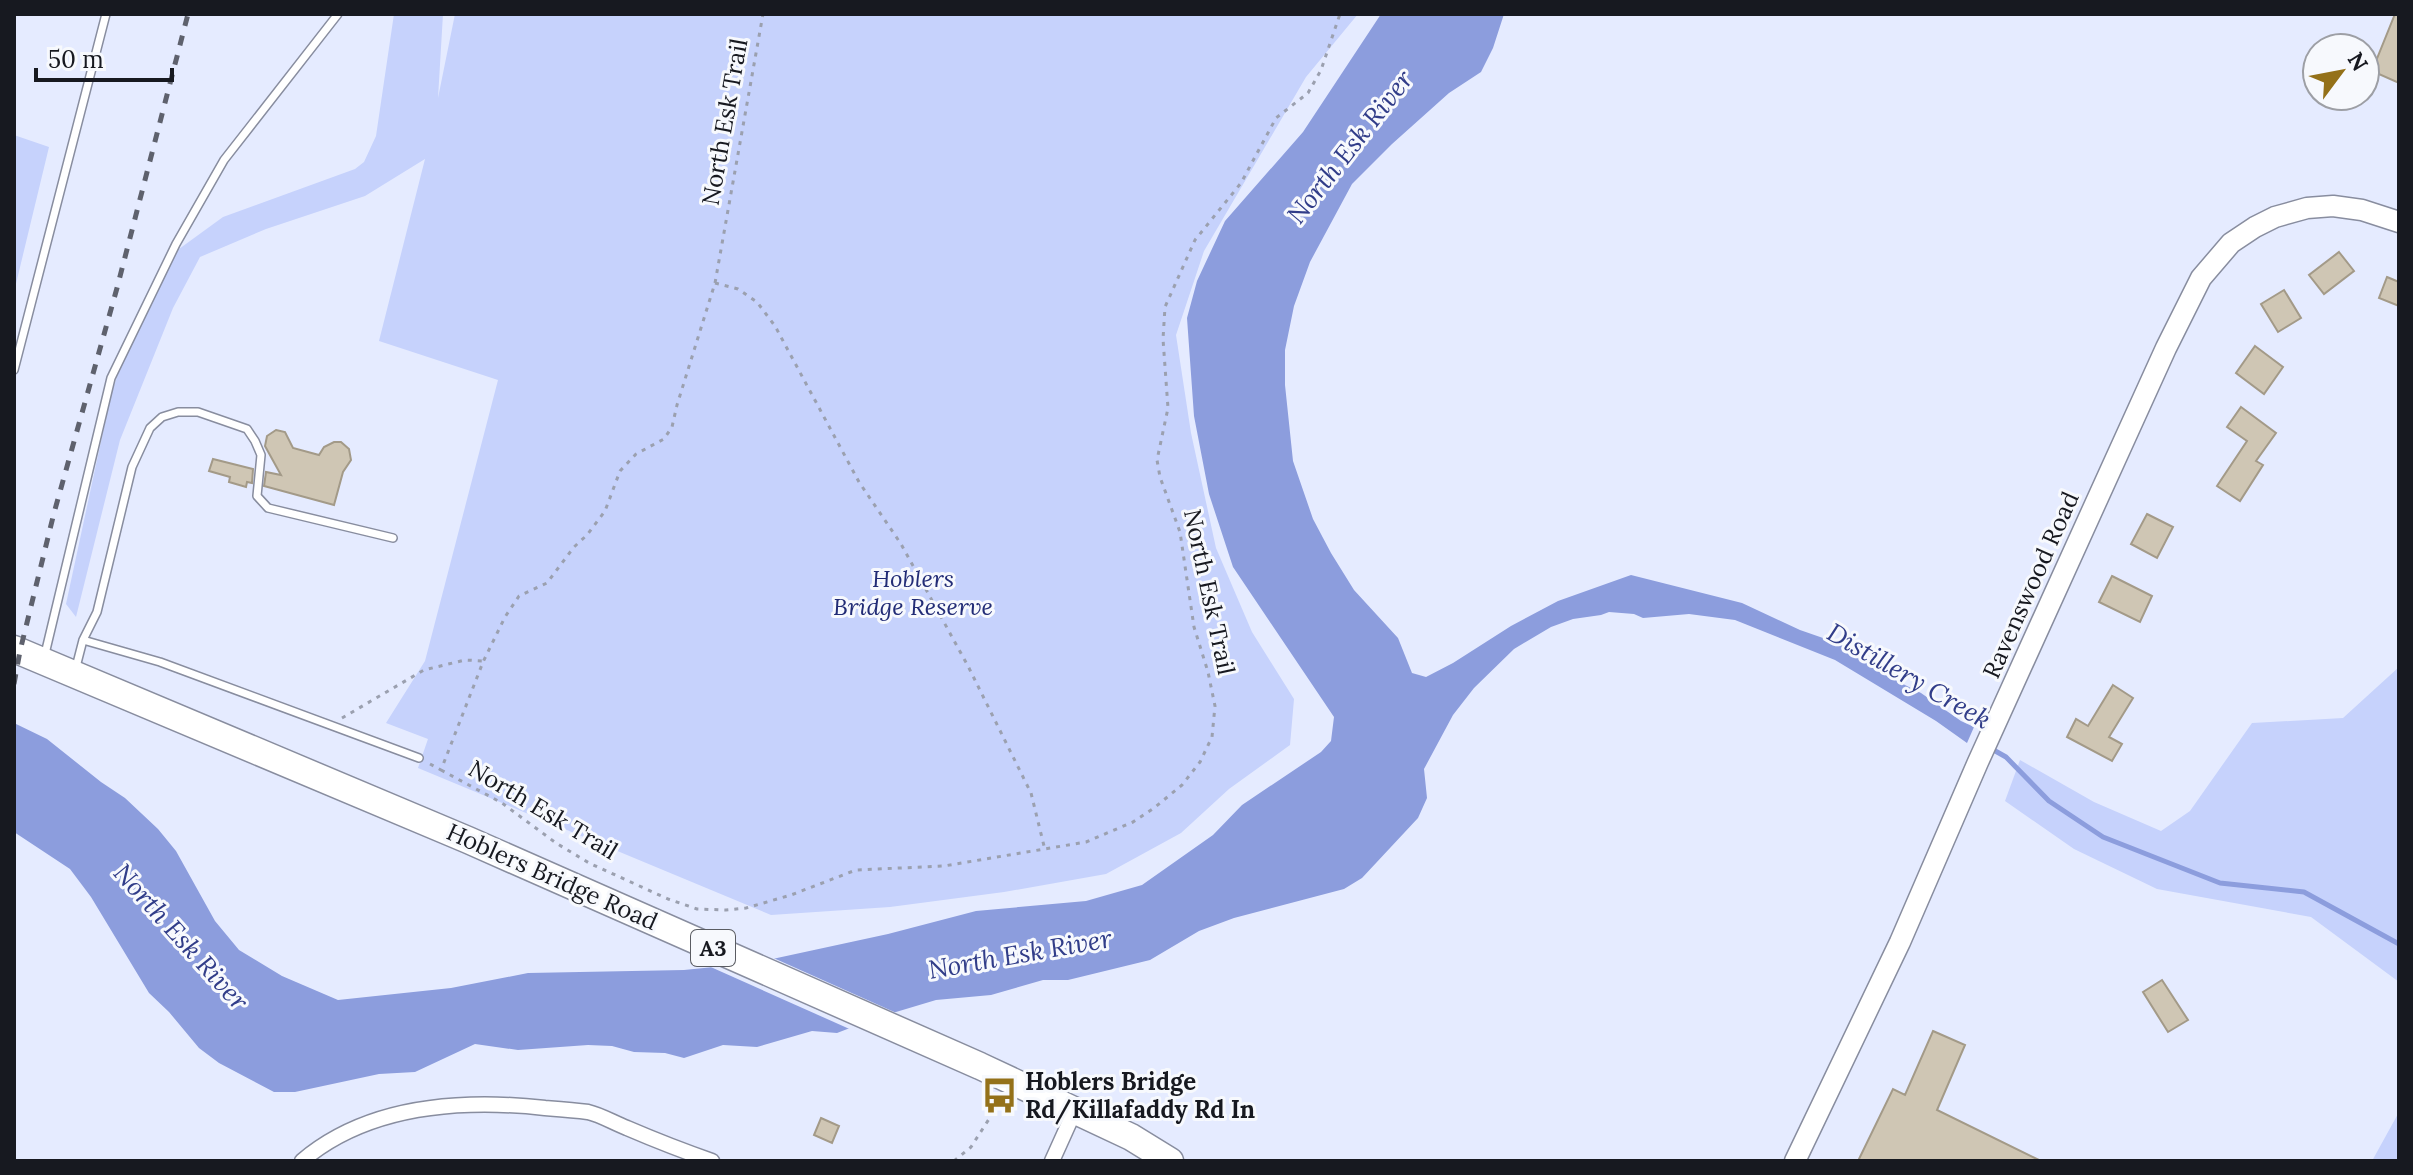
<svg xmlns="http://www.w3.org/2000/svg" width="2413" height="1175" font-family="Lora,serif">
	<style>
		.green { fill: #c6d2fc }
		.water { fill: #8c9ddd }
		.pier { fill: #e5ebff }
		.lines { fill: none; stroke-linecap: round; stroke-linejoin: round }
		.stream { stroke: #8c9ddd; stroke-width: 5 }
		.building { fill: #cfc6b4; stroke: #a39a88; stroke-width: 2 }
		.lane-casing { stroke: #888d9f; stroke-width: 10 }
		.street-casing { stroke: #888d9f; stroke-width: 17 }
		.secondary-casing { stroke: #888d9f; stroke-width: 23 }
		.highway-casing { stroke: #888d9f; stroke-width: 29 }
		.path { stroke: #9ba0af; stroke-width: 3; stroke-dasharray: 4 6; stroke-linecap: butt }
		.lane { stroke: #fff; stroke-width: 7 }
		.street { stroke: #fff; stroke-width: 14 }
		.secondary { stroke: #fff; stroke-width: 20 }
		.highway { stroke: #fff; stroke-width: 26 }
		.rail { stroke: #5e616d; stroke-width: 5; stroke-dasharray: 10 10; stroke-linecap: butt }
		.labels { text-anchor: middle; stroke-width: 6; stroke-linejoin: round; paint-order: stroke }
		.shield { fill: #f7f9fd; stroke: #5a5c62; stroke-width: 2 }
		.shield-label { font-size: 22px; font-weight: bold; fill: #171920 }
		.street-label { font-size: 24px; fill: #171920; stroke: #f7f9fd }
		.park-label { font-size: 24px; font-style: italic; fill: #222c76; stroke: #f7f9fd }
		.poi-label { font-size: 24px; font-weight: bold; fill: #171920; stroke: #f7f9fd; text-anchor: start }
		.water-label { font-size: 26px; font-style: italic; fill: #313d89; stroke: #f7f9fd }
	</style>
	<rect width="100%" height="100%" fill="#e5ebff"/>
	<path class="green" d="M394 14H443L438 98 455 14H1358L1306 77 1204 251 1176 335 1191 433 1216 548 1252 632 1294 699 1290 745 1229 789 1181 833 1106 874 1004 892 890 907 771 915 418 768 428 739 386 723 425 661 498 380 379 341 425 159 365 196 266 229 200 257 173 308 120 440 76 617 66 604 111 395 140 307 179 249 223 217 355 169 364 162 376 136Z
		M14 135 49 147 14 292Z
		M2399 667V982L2311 917 2157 889 2074 849 2005 801 2020 760 2094 802 2161 831 2190 811 2252 723 2343 718Z
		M2399 1112V1161H2372Z"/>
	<path class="water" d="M1381 14H1504L1493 48 1481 72 1449 93 1392 144 1352 184 1310 262 1294 306 1285 350V385L1293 461 1313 519 1331 553 1354 590 1398 638 1412 673 1426 677 1453 663 1511 626 1558 601 1631 575 1742 603 1800 630 1846 646 1881 673 1921 693 1961 721 1974 727 1967 743 1936 721 1835 660 1735 620 1689 614 1643 618 1634 614 1609 612 1601 615 1573 619 1551 627 1514 649 1474 688 1453 715 1424 769 1427 798 1418 818 1362 878 1344 889 1234 918 1199 931 1150 960 1068 980H1043L991 995 936 1000 876 1018 837 1033 812 1031 757 1047 723 1045 684 1058 665 1053 634 1052 612 1046 588 1045 518 1050 475 1044 415 1072 379 1074 295 1092H274L219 1063 199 1048 169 1012 149 993 91 897 70 869 14 832V723L47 739 101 782 125 798 158 829 176 851 215 921 239 950 282 976 338 1000 451 988 528 973 684 970 754 963 888 934 976 911 1086 901 1142 885 1213 835 1242 805 1321 752 1331 741 1334 717 1233 567 1209 494 1194 416 1187 318 1197 281 1225 221 1303 132Z"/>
	<path class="pier" d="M769 956 901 1015 854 1031 704 964Z"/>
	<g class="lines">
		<path class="stream" d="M1990 748 2006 757 2049 801 2103 837 2220 883 2304 892 2399 944"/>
	</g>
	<path class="building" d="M2395 14H2399V83L2372 71Z
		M2339 252 2354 271 2324 294 2309 275Z
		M2387 277 2399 282V306L2379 298Z
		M2284 290 2301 318 2278 332 2261 304Z
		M2255 346 2283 367 2264 394 2236 373Z
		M2241 407 2276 433 2256 461 2263 465 2240 501 2217 486 2247 441 2227 427Z
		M276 430 285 432 293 448 319 455 324 447 334 442H341L349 449 351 460 343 472 334 505 264 486 266 472 281 475 265 446 267 436Z
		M213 459 253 469 252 483 247 482 246 487 229 482 230 477 209 471Z
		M2147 514 2173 527 2157 558 2131 544Z
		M2112 576 2152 596 2140 622 2099 602Z
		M2113 685 2133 698 2109 737 2122 744 2112 761 2067 737 2076 719 2088 726Z
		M2162 980 2188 1020 2168 1032 2143 992Z
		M1933 1031 1965 1045 1937 1110 2041 1161H1858L1893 1089 1905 1095Z
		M821 1118 839 1126 832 1143 814 1135Z"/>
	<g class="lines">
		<defs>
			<path id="lane" d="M14 370 106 14
				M83 640 97 612 132 467 150 428 162 417 178 412H198L247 429 255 441 261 455 257 496 268 508 393 538
				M45 654 111 378 176 244 224 160 338 14
				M75 671 83 640 160 662 419 758"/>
			<path id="street" d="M302 1161C368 1105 462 1099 545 1108 559 1109 574 1110 588 1112 601 1115 614 1123 627 1128 655 1140 683 1151 712 1161
				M1052 1161 1075 1110"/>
			<path id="secondary" d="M1795 1161 1900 942 1978 762 2166 348 2201 278 2231 243 2255 227 2275 217 2307 208 2333 206 2362 210 2399 222"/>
			<path id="highway" d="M14 649 468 840 980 1066 1131 1137 1170 1161"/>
		</defs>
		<use href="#lane" class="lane-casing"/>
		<use href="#street" class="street-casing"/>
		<use href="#secondary" class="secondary-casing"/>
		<use href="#highway" class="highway-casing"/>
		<path class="path" d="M715 283 738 289 757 302 775 326 859 482 901 544 968 666 1031 793 1045 850
			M342 718 424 670 465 660 484 661
			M430 764 441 770 483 662 505 617 519 596 547 583 574 547 587 535 605 511 620 471 636 454 664 439 672 427 677 405 715 283 763 14
			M441 770 502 803 556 843 589 863 668 899 697 909 726 910 746 908 791 895 856 870 944 866 1086 842 1133 822 1154 808 1182 785 1200 762 1212 737 1215 706 1208 672 1194 627 1180 532 1160 477 1157 460 1168 408 1163 339 1165 307 1195 240 1241 183 1276 118 1308 93 1321 70 1340 14
			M954 1161 971 1147 1000 1102"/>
		<use href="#lane" class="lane"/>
		<use href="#street" class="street"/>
		<use href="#secondary" class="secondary"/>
		<use href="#highway" class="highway"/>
		<path class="rail" d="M14 684 20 651 54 513 117 288 188 14"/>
	</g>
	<defs>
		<symbol id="bus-bare" viewBox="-9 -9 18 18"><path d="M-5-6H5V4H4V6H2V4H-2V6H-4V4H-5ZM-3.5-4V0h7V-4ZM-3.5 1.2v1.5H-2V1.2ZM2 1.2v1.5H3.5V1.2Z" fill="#947119" stroke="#f7f9fd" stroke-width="2.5" paint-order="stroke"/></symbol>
	</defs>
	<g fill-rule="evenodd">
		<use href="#bus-bare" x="974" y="1070" width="51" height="51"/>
	</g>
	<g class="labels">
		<rect class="shield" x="691" y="930" width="44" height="36" rx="6"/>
		<g class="shield-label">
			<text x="713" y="956">A3</text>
		</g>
		<g class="street-label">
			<text transform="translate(725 122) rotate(-80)" y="8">North Esk Trail</text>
			<text transform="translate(2031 585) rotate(-66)" y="8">Ravenswood Road</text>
			<text transform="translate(1209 592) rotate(78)" y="8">North Esk Trail</text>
			<text transform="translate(543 810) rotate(31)" y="8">North Esk Trail</text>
			<text transform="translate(552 877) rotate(24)" y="8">Hoblers Bridge Road</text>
		</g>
		<g class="park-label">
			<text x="913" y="587">Hoblers<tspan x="913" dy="28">Bridge Reserve</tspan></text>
		</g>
		<g class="poi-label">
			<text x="1025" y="1090">Hoblers Bridge<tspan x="1025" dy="28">Rd/Killafaddy Rd In</tspan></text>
		</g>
		<g class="water-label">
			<text transform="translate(1350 147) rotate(-52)" y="9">North Esk River</text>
			<text transform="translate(1909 676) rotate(30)" y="9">Distillery Creek</text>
			<text transform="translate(181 937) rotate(48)" y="9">North Esk River</text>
			<text transform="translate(1020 954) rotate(-10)" y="9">North Esk River</text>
		</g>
	</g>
	<rect width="2413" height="1175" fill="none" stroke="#171920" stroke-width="32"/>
	<g transform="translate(2341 72) rotate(58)"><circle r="38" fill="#f7f9fd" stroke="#9d9fa5" stroke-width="2"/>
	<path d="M0-6L14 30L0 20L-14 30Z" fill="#947119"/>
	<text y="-12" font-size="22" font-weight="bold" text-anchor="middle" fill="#171920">N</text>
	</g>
	<path d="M36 68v12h136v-12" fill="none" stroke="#171920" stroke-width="4"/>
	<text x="48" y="68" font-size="24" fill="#171920" stroke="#f7f9fd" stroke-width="6" paint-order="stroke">50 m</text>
</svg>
